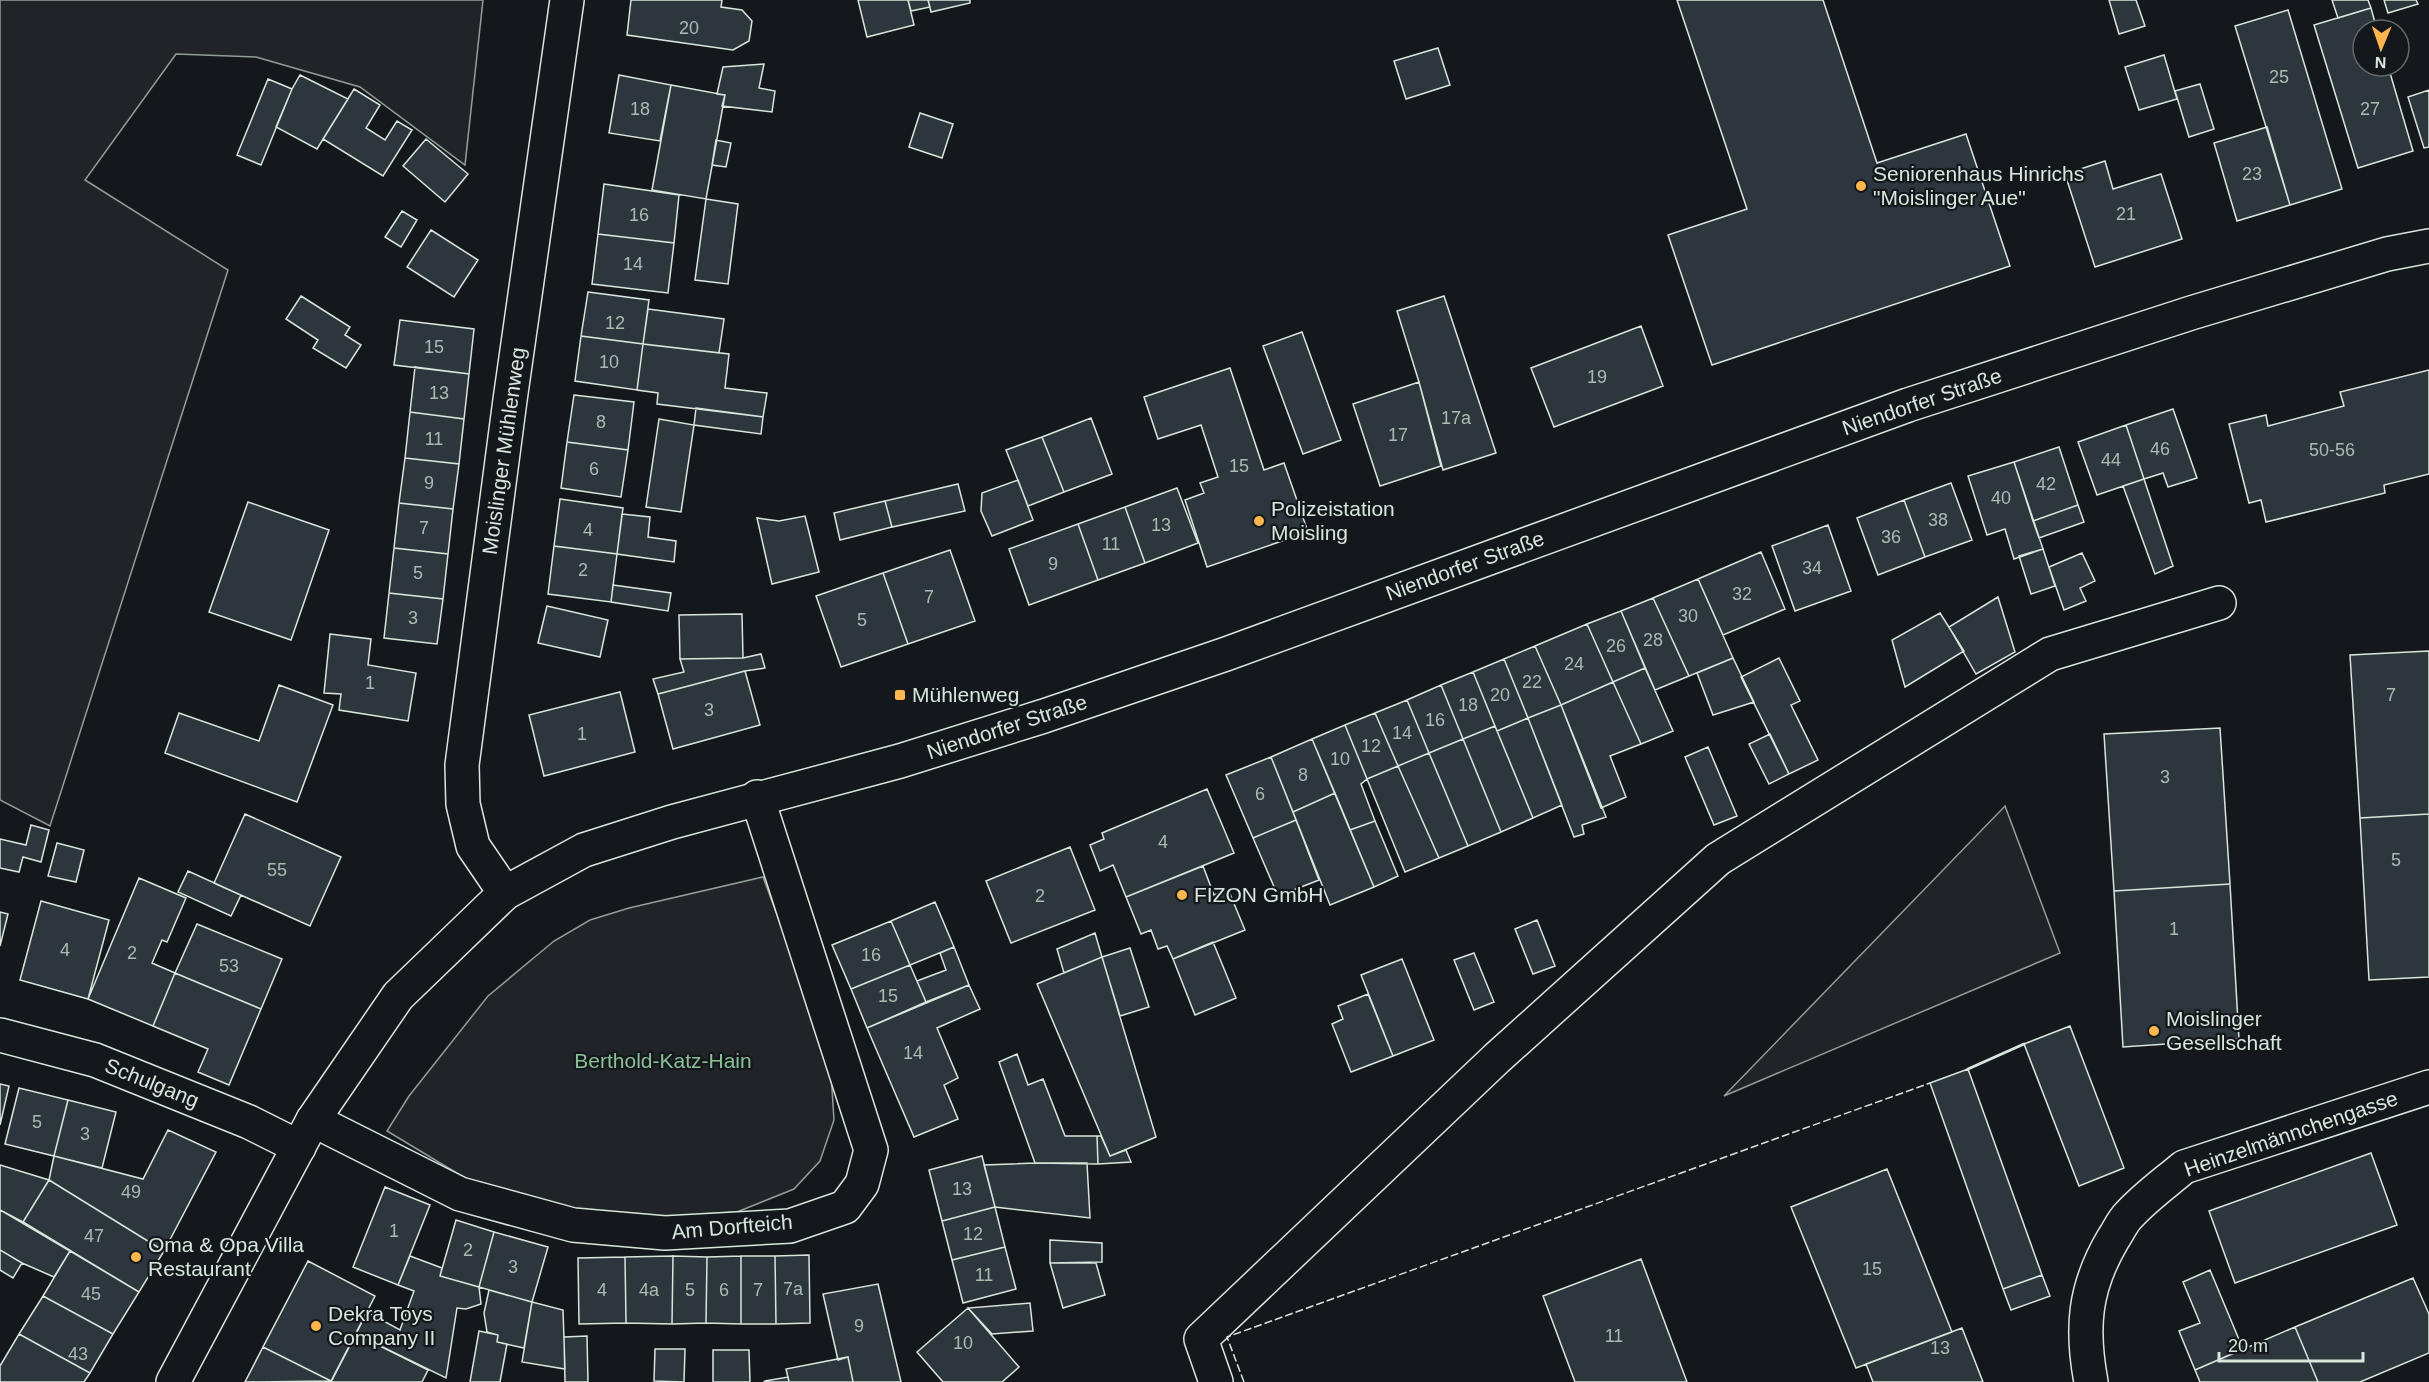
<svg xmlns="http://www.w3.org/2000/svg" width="2429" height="1382" font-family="Arial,sans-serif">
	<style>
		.green { fill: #202428; stroke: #939e99; stroke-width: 1.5 }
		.building { fill: #2c363c; stroke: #d8e6dc; stroke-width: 1.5 }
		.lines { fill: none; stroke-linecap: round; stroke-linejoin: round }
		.minor-casing { stroke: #d8e6dc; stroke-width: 36 }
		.major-casing { stroke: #d8e6dc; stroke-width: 36 }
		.minor { stroke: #14181c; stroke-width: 33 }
		.major { stroke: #14181c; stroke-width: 33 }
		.fence { stroke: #d8e6dc; stroke-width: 1.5; stroke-dasharray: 8 3; stroke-linecap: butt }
		.wall { stroke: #d8e6dc; stroke-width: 3 }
		.poi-dot { fill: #ffb74d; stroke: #14181c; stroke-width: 2 }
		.labels { text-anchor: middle; stroke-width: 4.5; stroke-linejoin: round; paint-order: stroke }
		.number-label { font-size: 18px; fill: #adbab4 }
		.poi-label { font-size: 21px; fill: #d8e6dc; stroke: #14181c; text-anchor: start }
		.street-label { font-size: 21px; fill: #d8e6dc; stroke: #14181c }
		.park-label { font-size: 21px; fill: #8ac095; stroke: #14181c }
	</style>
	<rect width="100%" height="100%" fill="#14181c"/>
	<path class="green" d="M0 0H483L465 165 360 87 256 57 176 54 85 180 228 270 50 826 0 800Z
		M2005 806 2060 953 1724 1096Z
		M763 877 830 1058 834 1120 820 1161 794 1189 737 1212 648 1218 575 1209 465 1178 387 1131 409 1096 488 996 554 941 590 920 629 908Z"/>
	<path class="building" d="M631 0H722L721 7 742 10 752 21 749 41 733 50 627 35Z
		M858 0H908L914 25 867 37Z
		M908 0H928L930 7 911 11Z
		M928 0H970V3L931 12Z
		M1677 0H1823L1877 163 1966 134 2010 266 1712 365 1668 235 1747 209Z
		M2109 0H2136L2145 26 2119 34Z
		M2332 0H2368L2371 8 2338 18Z
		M2384 0H2416L2418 4 2388 13Z
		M2371 8 2377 30H2363V66H2388L2413 151 2358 168 2314 25Z
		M2288 10 2342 189 2290 205 2235 26Z
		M1438 48 1450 85 1406 99 1394 61Z
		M2164 55 2177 99 2139 110 2125 67Z
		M764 64 759 88 775 91 772 112 722 106 725 95 717 94 723 67Z
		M300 75 348 99 317 149 276 127 292 89Z
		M619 75 671 85 660 141 609 133Z
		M268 79 292 89 261 165 237 155Z
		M2200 84 2214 129 2189 137 2175 91Z
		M671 85 725 95 706 199 652 190Z
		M354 89 380 105 366 128 385 140 397 121 412 130 383 176 323 139Z
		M2429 90V147L2424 148 2408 97Z
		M920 113 953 124 942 158 909 147Z
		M2267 127 2290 205 2237 221 2214 143Z
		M426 139 468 174 445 202 403 166Z
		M716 140 731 143 726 167 712 165Z
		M2105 161 2113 189 2161 174 2182 239 2095 267 2065 174Z
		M604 184 679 195 674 243 598 234Z
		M706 199 738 204 728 284 695 280Z
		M402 211 417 220 401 247 385 237Z
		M431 230 478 260 454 297 407 267Z
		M598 234 674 243 668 293 592 284Z
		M588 292 649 300 643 344 581 336Z
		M301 296 350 327 345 335 361 345 346 368 313 348 318 340 286 319Z
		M1444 296 1496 453 1443 470 1419 382 1397 311Z
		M648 309 724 319 719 353 643 344Z
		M400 320 474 329 469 374 394 365Z
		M1641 326 1663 386 1554 427 1531 368Z
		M1302 332 1341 440 1303 454 1263 346Z
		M581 336 643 344 637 390 575 381Z
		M643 344 729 354 725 388 767 393 763 417 657 404 658 393 637 390Z
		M415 367 469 374 464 419 410 412Z
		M1230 368 1264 470 1284 463 1308 532 1207 567 1185 500 1204 493 1200 483 1218 477 1201 425 1158 439 1144 397Z
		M2429 370V474L2384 485 2385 493 2266 522 2261 500 2249 503 2229 424 2266 415 2268 426 2344 406 2340 392Z
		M1419 382 1441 466 1380 486 1353 404Z
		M574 395 634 402 628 450 567 442Z
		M696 408 763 417 761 434 694 425Z
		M2173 409 2197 478 2168 487 2163 473 2144 479 2126 425Z
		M410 412 464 419 459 464 405 458Z
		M1091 418 1112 474 1064 492 1042 437Z
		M659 419 694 425 681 512 646 507Z
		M2126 425 2144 479 2097 495 2078 442Z
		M1042 437 1064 492 1028 506 1006 450Z
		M567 442 628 450 621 497 561 488Z
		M2059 447 2078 505 2033 521 2014 462Z
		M405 458 459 464 453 509 399 503Z
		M2014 462 2043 549 2014 559 2005 529 1987 535 1968 476Z
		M2144 479 2173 566 2155 574 2123 486Z
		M1018 480 1033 520 992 536 981 511 982 493Z
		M1951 483 1972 540 1925 557 1904 500Z
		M958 484 965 511 892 527 885 501Z
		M1177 488 1198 543 1145 563 1125 507Z
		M560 499 623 508 617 554 554 546Z
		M1904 500 1925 557 1878 575 1857 518Z
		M885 501 892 527 840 540 834 513Z
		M248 502 329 530 291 640 209 612Z
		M399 503 453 509 448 554 394 548Z
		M2078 505 2084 522 2039 538 2033 521Z
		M1125 507 1145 563 1098 580 1078 524Z
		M622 514 650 517 648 537 676 541 674 562 617 554Z
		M805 516 819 572 772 584 757 518 779 521Z
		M1078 524 1098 580 1029 605 1009 549Z
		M1828 525 1851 591 1795 611 1772 546Z
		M554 546 617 554 611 602 548 594Z
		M394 548 448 554 443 599 389 593Z
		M2043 549 2055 586 2031 594 2019 556Z
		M950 550 975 621 908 644 883 573Z
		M1761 552 1785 609 1723 635 1698 579Z
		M2082 553 2095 581 2080 588 2086 601 2064 610 2049 567Z
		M883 573 908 644 841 667 816 596Z
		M1698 579 1733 658 1689 676 1653 598Z
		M613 585 671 593 668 611 611 602Z
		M389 593 443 599 437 644 384 638Z
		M1998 597 2015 652 1976 674 1949 627Z
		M1653 598 1689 676 1655 690 1621 611Z
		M547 606 608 620 600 657 538 643Z
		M1621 611 1645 668 1613 682 1587 624Z
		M1940 613 1964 651 1905 687 1892 640Z
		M742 614 743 658 680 659 679 615Z
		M1587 624 1613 682 1561 705 1535 646Z
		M330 634 371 639 368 665 416 673 408 721 339 710 341 694 324 693Z
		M1535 646 1561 705 1528 718 1504 659Z
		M2429 651V814L2360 818 2350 655Z
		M761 654 765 668 745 671 658 694 653 679 684 672 680 659 743 658Z
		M1733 658 1754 702 1713 715 1697 673Z
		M1779 658 1800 701 1791 705 1818 760 1789 774 1741 677Z
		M1504 659 1528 718 1497 731 1473 672Z
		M1645 668 1673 731 1641 744 1613 682Z
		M745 671 760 725 673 749 658 694Z
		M1473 672 1495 726 1463 739 1441 685Z
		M1613 682 1641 744 1610 756 1626 797 1601 808 1561 705Z
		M279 685 333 705 297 802 165 753 179 713 259 741Z
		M1441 685 1463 739 1429 753 1407 700Z
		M620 692 635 752 544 776 529 715Z
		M1407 700 1429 753 1398 766 1375 713Z
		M1561 705 1606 817 1582 825 1584 834 1574 837 1528 718Z
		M1375 713 1398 766 1367 779 1345 725Z
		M1528 718 1562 805 1533 818 1497 731Z
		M1345 725 1367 779 1361 784 1375 821 1350 830 1312 739Z
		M1495 726 1533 818 1501 832 1463 739Z
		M2220 728 2230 884 2114 891 2104 734Z
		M1770 734 1789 774 1769 784 1749 744Z
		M1312 739 1335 793 1293 812 1271 757Z
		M1463 739 1501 832 1468 846 1429 753Z
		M1708 747 1737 816 1714 825 1685 757Z
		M1429 753 1468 846 1439 858 1398 766Z
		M1271 757 1296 820 1253 838 1226 775Z
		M1398 766 1439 858 1405 872 1367 779Z
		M1207 789 1234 853 1126 897 1113 865 1100 871 1090 845 1104 839 1102 833Z
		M1335 793 1374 887 1330 905 1293 812Z
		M245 814 341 857 310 926 214 883Z
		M2429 814V977L2369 980 2360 818Z
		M1296 820 1319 880 1278 896 1253 838Z
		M1375 821 1398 876 1374 887 1350 830Z
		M31 825 49 830 41 862 23 857 19 872 0 868V839L26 845Z
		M57 843 84 850 76 882 48 876Z
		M1070 847 1095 910 1011 943 986 881Z
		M1203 866 1214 895 1228 889 1245 930 1173 959 1167 946 1158 949 1151 930 1141 934 1126 897Z
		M188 871 241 895 231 916 178 892Z
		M139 878 186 898 167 942 162 940 152 963 175 973 153 1026 88 999Z
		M2230 884 2239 1039 2123 1047 2114 891Z
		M41 901 109 920 88 999 20 980Z
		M935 902 954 947 910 965 891 921Z
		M0 912 8 914 0 946Z
		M1537 920 1555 966 1533 974 1515 929Z
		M891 921 910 965 851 989 832 945Z
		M197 924 282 959 261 1009 175 973Z
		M1095 933 1102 957 1064 973 1057 949Z
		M1213 942 1236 998 1195 1015 1173 959Z
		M954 947 969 985 926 1002 917 981 946 970 940 953Z
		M1130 948 1149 1007 1120 1016 1102 957Z
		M1474 953 1494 1002 1474 1010 1454 960Z
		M1102 957 1156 1137 1110 1156 1037 984Z
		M1402 959 1434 1040 1393 1056 1361 975Z
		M910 965 926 1002 867 1028 851 989Z
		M175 973 261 1009 229 1085 198 1072 208 1049 153 1026Z
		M969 985 980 1009 937 1028 958 1078 944 1085 958 1119 914 1137 867 1028Z
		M1368 994 1393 1056 1351 1072 1332 1024 1343 1019 1338 1006Z
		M2070 1026 2124 1168 2079 1186 2024 1044Z
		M1017 1054 1028 1085 1043 1079 1065 1136H1097L1098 1164 1035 1163 999 1062Z
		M1968 1069 2042 1275 2003 1289 1930 1083Z
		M0 1084 9 1086 0 1125Z
		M19 1088 68 1100 54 1156 5 1144Z
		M68 1100 116 1112 102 1168 54 1156Z
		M168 1130 216 1152 164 1251 49 1180 54 1156 143 1179Z
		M1097 1136H1101L1110 1156 1126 1150 1131 1162 1098 1164Z
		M2371 1153 2397 1225 2235 1283 2209 1211Z
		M982 1156 995 1207 942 1221 929 1170Z
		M1035 1163H1087L1090 1218 995 1207 984 1165Z
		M0 1165 49 1180 23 1222 0 1210Z
		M1887 1169 1952 1332 1856 1368 1791 1207Z
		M49 1180 164 1251 139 1292 23 1222Z
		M385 1187 430 1205 398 1285 353 1267Z
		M995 1207 1005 1247 952 1260 942 1221Z
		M0 1210 70 1251 54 1277 22 1263 0 1250Z
		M456 1220 494 1232 479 1287 440 1276Z
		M494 1232 548 1247 532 1302 479 1287Z
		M1050 1240 1102 1243V1262L1050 1263Z
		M1005 1247 1016 1289 963 1303 952 1260Z
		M0 1250 22 1263 13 1278 0 1270Z
		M70 1251 139 1292 113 1334 43 1296Z
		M809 1255 810 1323 776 1324 775 1256Z
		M410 1256 442 1268 440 1276 479 1287 481 1304 466 1309 457 1308 446 1378 356 1334 367 1312 400 1330 414 1291 398 1285Z
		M673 1256 672 1324 626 1323 625 1257Z
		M673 1256 707 1257 706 1323 672 1324Z
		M741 1256V1324L706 1323 707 1257Z
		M741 1256H775L776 1324H741Z
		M625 1257 626 1323 579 1324 578 1258Z
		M1641 1259 1687 1382H1575L1543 1296Z
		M308 1261 375 1296 331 1381 263 1347Z
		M1050 1263H1096L1105 1295 1063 1308Z
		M2210 1270 2243 1349 2195 1370 2179 1331 2200 1323 2183 1282Z
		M2042 1275 2050 1296 2011 1310 2003 1289Z
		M2413 1278 2429 1314V1353L2360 1382H2318L2295 1327Z
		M878 1284 901 1382H853L848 1357 838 1360 823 1294Z
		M489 1290 532 1302 524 1348 497 1342 498 1335 487 1332 484 1313Z
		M43 1296 113 1334 90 1373 19 1334Z
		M532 1302 563 1310 565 1369 522 1362Z
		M1030 1303 1033 1331 992 1334 968 1308Z
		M968 1308 1019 1367 1002 1382H943L917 1352Z
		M2295 1327 2318 1382H2200L2195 1370Z
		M1962 1328 1983 1382H1873L1866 1364Z
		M479 1331 498 1335 497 1342 507 1344 500 1382H470Z
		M19 1334 90 1373 84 1382H0V1366Z
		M356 1334 428 1370 422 1382H331Z
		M587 1336 588 1382H565L564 1337Z
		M263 1347 331 1381 245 1382Z
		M655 1349H685L684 1382 654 1381Z
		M713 1350H749L750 1382H713Z
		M848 1357 853 1382H789L786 1369Z
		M788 1377 789 1382H764L765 1381Z"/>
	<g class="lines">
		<defs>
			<path id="minor" d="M505 893 473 846 463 804 462 765 510 400 567 0
				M0 1035 95 1060 249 1122 299 1147
				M313 1120 460 1194 573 1225 665 1233 790 1226 845 1207 862 1184 871 1150 757 797
				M1216 1382 1201 1339 1497 1058 1718 859 2050 654 2219 603
				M2091 1382C2081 1328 2084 1288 2113 1239 2118 1232 2122 1222 2128 1216 2144 1198 2165 1183 2184 1167L2429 1087"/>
			<path id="major" d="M173 1382 313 1120 398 996 505 893 584 850 672 822 900 761 1044 716 1226 654 1908 405 2191 313 2387 254 2429 246"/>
		</defs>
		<use href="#minor" class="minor-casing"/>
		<use href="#major" class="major-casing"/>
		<use href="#minor" class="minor"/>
		<use href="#major" class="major"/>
		<path class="fence" d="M1244 1382 1227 1337 1930 1083"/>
		<path class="wall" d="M1968 1069 2024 1044"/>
	</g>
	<g class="poi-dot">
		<circle cx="1861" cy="186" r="6"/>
		<circle cx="1259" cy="521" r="6"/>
		<rect x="894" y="689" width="12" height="12" rx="3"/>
		<circle cx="1182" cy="895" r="6"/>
		<circle cx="2154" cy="1031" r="6"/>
		<circle cx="136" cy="1257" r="6"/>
		<circle cx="316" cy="1326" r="6"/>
	</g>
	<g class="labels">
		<g class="number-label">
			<text x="689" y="34">20</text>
			<text x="2279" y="83">25</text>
			<text x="640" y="115">18</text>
			<text x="2370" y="115">27</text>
			<text x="2252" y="180">23</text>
			<text x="2126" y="220">21</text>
			<text x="639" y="221">16</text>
			<text x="633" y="270">14</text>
			<text x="615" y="329">12</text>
			<text x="434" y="353">15</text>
			<text x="609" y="368">10</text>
			<text x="1597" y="383">19</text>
			<text x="439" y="399">13</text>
			<text x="1456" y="424">17a</text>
			<text x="601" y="428">8</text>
			<text x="1398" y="441">17</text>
			<text x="434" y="445">11</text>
			<text x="2160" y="455">46</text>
			<text x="2332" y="456">50-56</text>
			<text x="2111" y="466">44</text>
			<text x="1239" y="472">15</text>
			<text x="594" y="475">6</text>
			<text x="429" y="489">9</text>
			<text x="2046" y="490">42</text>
			<text x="2001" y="504">40</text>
			<text x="1938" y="526">38</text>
			<text x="1161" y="531">13</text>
			<text x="424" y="534">7</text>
			<text x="588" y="536">4</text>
			<text x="1891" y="543">36</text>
			<text x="1111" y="550">11</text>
			<text x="1053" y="570">9</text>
			<text x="1812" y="574">34</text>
			<text x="583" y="576">2</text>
			<text x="418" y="579">5</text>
			<text x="1742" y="600">32</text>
			<text x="929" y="603">7</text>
			<text x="1688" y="622">30</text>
			<text x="413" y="624">3</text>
			<text x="862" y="626">5</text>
			<text x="1653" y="646">28</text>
			<text x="1616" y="652">26</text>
			<text x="1574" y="670">24</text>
			<text x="1532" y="688">22</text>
			<text x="370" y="689">1</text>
			<text x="1500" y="701">20</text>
			<text x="2391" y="701">7</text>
			<text x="1468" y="711">18</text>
			<text x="709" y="716">3</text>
			<text x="1435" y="726">16</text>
			<text x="1402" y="739">14</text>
			<text x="582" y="740">1</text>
			<text x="1371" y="752">12</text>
			<text x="1340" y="765">10</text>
			<text x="1303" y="781">8</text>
			<text x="2165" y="783">3</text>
			<text x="1260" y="800">6</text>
			<text x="1163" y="848">4</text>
			<text x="2396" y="866">5</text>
			<text x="277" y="876">55</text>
			<text x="1040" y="902">2</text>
			<text x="2174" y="935">1</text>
			<text x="65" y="956">4</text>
			<text x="132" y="959">2</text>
			<text x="871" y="961">16</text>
			<text x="229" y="972">53</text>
			<text x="888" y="1002">15</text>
			<text x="913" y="1059">14</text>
			<text x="37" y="1128">5</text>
			<text x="85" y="1140">3</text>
			<text x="962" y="1195">13</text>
			<text x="131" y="1198">49</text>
			<text x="394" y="1237">1</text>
			<text x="973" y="1240">12</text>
			<text x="94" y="1242">47</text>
			<text x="468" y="1256">2</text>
			<text x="513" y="1273">3</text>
			<text x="1872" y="1275">15</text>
			<text x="984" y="1281">11</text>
			<text x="793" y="1295">7a</text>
			<text x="602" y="1296">4</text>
			<text x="649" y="1296">4a</text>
			<text x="690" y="1296">5</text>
			<text x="724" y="1296">6</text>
			<text x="758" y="1296">7</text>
			<text x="91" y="1300">45</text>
			<text x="859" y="1332">9</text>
			<text x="1614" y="1342">11</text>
			<text x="963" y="1349">10</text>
			<text x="1940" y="1354">13</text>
			<text x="78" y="1360">43</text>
		</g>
		<g class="poi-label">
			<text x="1873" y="181">Seniorenhaus Hinrichs<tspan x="1873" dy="24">"Moislinger Aue"</tspan></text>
			<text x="1271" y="516">Polizeistation<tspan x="1271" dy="24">Moisling</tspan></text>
			<text x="912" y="702">Mühlenweg</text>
			<text x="1194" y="902">FIZON GmbH</text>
			<text x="2166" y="1026">Moislinger<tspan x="2166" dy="24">Gesellschaft</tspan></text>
			<text x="148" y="1252">Oma &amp; Opa Villa<tspan x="148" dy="24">Restaurant</tspan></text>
			<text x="328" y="1321">Dekra Toys<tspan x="328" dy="24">Company II</tspan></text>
		</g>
		<g class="street-label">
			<text transform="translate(1922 402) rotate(-19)" y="7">Niendorfer Straße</text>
			<text transform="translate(504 451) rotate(-82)" y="7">Moislinger Mühlenweg</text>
			<text transform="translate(1465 566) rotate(-20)" y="7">Niendorfer Straße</text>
			<text transform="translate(1007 727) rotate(-18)" y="7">Niendorfer Straße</text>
			<text transform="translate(152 1083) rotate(22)" y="7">Schulgang</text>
			<text transform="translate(2291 1134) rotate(-19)" y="7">Heinzelmännchengasse</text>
			<text transform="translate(732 1227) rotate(-5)" y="7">Am Dorfteich</text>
		</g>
		<g class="park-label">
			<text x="663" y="1068">Berthold-Katz-Hain</text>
		</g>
	</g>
	<g transform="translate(2381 48) rotate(182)"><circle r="28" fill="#14181c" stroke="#626a69" stroke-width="1.5"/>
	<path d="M0-4.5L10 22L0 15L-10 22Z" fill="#ffb74d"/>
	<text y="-9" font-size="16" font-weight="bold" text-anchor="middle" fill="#d8e6dc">N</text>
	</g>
	<path d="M2219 1352v9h144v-9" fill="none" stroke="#d8e6dc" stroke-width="3"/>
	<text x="2228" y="1352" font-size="18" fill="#d8e6dc" stroke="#14181c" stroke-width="4.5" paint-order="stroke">20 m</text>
</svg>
